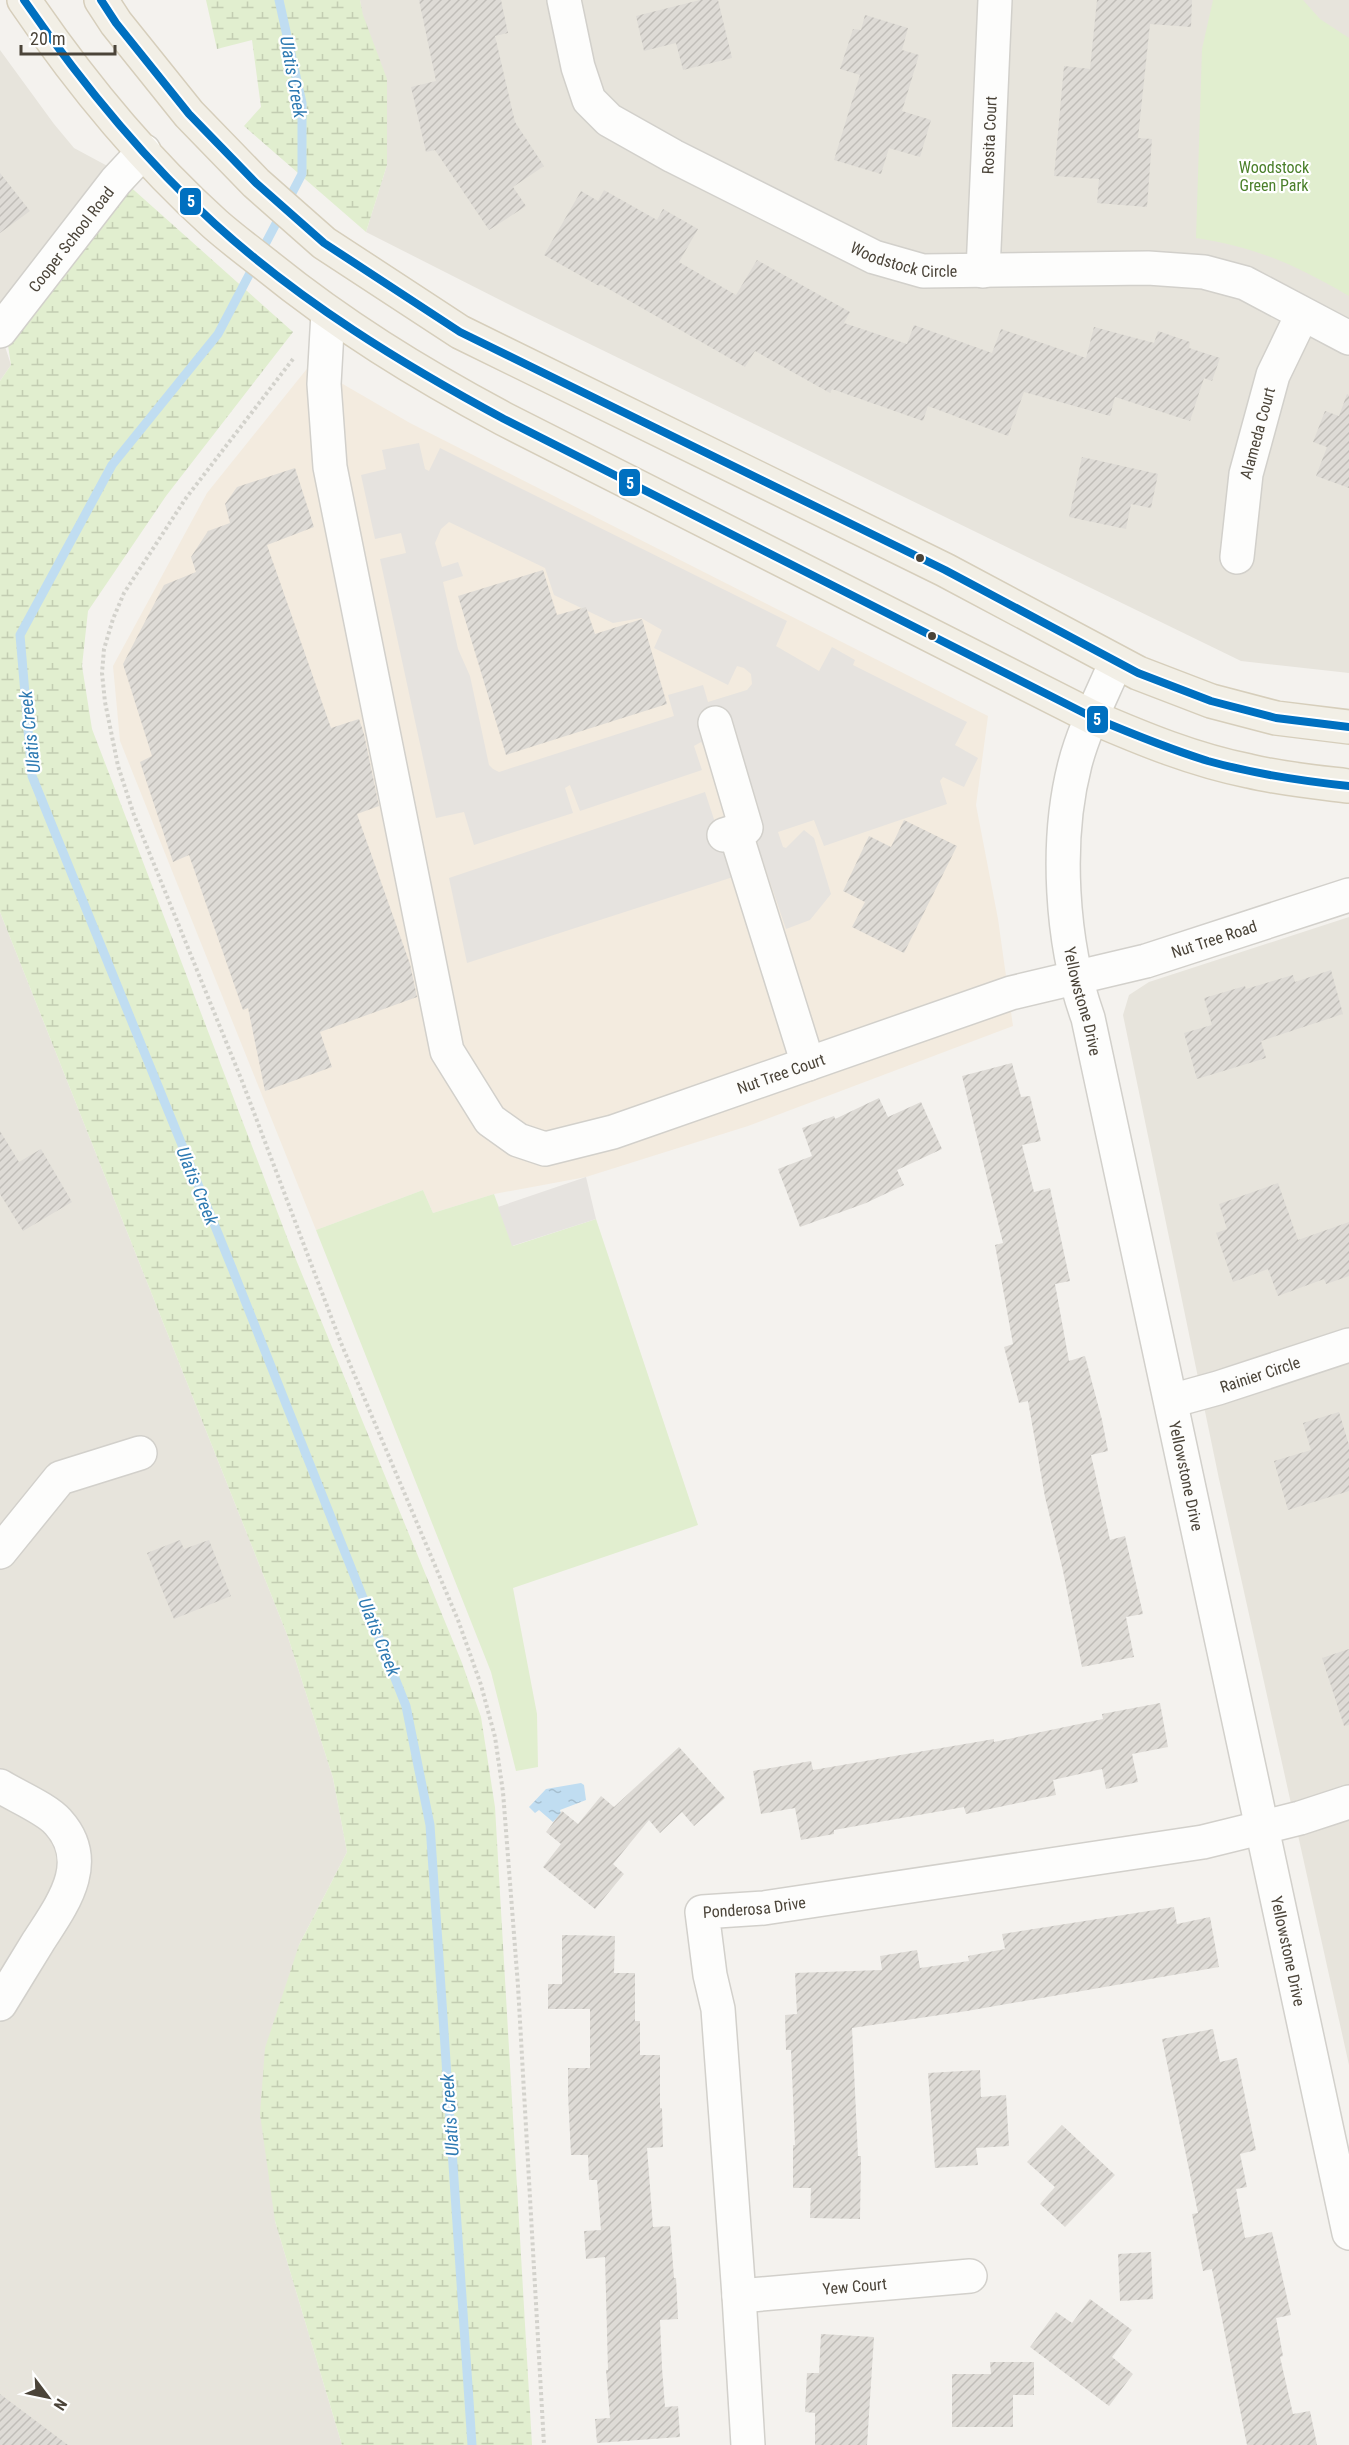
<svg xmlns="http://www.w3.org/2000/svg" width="1349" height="2445" font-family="'Roboto Condensed',sans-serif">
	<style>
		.residential { fill: #e7e4dc }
		.commercial { fill: #f3ebdf }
		.wetland { fill: url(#wetland-marsh) }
		.green { fill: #e1eecf }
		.parking { fill: #e6e3df; fill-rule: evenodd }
		.water { fill: url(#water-ripples) }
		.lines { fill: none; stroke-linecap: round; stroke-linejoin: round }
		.stream { stroke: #c0ddf1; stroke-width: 9 }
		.building { fill: url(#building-hatch) }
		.minor-casing { stroke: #d2d0cb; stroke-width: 36 }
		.major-casing { stroke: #d6cebb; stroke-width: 36 }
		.path { stroke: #d3d2cc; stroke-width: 4; stroke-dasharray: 3 3; stroke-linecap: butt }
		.minor { stroke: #fdfdfc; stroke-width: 33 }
		.major { stroke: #f2efe6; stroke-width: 33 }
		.bus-1-casing { stroke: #fff; stroke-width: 12 }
		.bus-1 { stroke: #0070c0; stroke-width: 8 }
		.bus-dot { fill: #4b4439; stroke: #fff; stroke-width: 2 }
		.labels { text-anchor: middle; stroke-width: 4.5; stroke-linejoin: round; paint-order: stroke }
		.street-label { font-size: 16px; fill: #4b4439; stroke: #fff }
		.park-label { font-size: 16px; fill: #4a7f2a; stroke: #fff }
		.water-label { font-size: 18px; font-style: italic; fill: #2e7ab2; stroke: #fff }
		.line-badge { stroke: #fff; stroke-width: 2 }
		.badge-label { font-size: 16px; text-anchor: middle; font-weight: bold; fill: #fff }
	</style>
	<defs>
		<pattern id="wetland-marsh" width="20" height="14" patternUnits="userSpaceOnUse" patternTransform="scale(1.5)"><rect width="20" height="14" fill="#e1eecf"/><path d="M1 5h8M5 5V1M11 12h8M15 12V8" fill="none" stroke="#c3cdb2"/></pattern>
		<pattern id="water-ripples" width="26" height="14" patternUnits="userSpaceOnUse" patternTransform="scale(1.5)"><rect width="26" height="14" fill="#c0ddf1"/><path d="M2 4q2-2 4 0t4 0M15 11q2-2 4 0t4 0" fill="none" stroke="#a6bfcf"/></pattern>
		<pattern id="building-hatch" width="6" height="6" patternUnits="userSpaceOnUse" patternTransform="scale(1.5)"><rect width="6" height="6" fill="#dedbd6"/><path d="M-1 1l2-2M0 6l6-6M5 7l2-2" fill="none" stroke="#c0bdb8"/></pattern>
	</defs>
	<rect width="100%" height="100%" fill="#f4f2ee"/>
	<path class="residential" d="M360 0H1349V673L1241 661 524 312 366 232 387 165Z
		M0 50 54 124 74 148 113 169 0 318Z
		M0 331 11 365 0 381Z
		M0 912 288 1637 333 1778 347 1852 299 1945 275 2221 342 2445H0Z
		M1349 917V2065L1219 1479 1123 1015 1129 995 1149 982Z"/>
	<path class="commercial" d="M310 365 410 423 988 716 976 805 998 919 1013 1026 748 1126 586 1177 494 1194 433 1213 423 1190 316 1230 120 741 113 666 207 493Z"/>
	<path class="wetland" d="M206 0H360L363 15 387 79V165L366 232 244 126 261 107 252 40 217 49Z
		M126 183 293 332 166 496 88 611 82 666 92 729 290 1245 462 1663 481 1717 495 1807 532 2445H342L275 2221 260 2114 265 2048 299 1945 347 1852 333 1778 288 1637 0 912V381L11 365 7 339Z"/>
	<path class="green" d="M1213 0H1303L1320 19 1349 38V296C1295 265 1259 248 1196 238L1202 49Z
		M423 1190 433 1213 494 1194 513 1246 596 1219 698 1525 513 1588 537 1714 538 1767 516 1771 491 1672 316 1230Z"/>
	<path class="parking" d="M419 443 425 469 429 471 440 448 787 621 776 646 819 671 832 647 855 660 853 665 967 722 955 745 978 758 964 787 943 777 940 781 947 804 824 846 814 820 778 832 783 847 786 848 804 830 814 838 831 894 810 920 786 929 756 841 701 742 694 746 702 770 580 811 570 785 565 788 573 813 474 845 464 812 436 818 380 559 406 553 401 533 375 539 361 475 386 469 382 450ZM449 522 545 568 554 595 613 623 641 618 662 630 654 648 728 685 737 666 744 668 751 674 752 684 747 690 708 702 703 685 668 695 674 716 499 772 493 769 489 765 470 676 458 649 443 582 463 576 458 562 442 567 435 543 441 529Z
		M705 792 733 877 467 963 449 878Z
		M586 1177 596 1219 512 1246 498 1207Z"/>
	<path class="water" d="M581 1783 584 1785 586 1800 560 1810 561 1814 553 1822 539 1810 535 1813 529 1807 546 1789Z"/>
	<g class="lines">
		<path class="stream" d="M279 0 302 103V174L218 334 112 465 20 635 32 776 232 1268 406 1706 430 1825 472 2445"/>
	</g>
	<path class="building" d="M419 0H501L508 33 495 36 515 122 544 166 513 187 526 206 489 230 435 150 426 152 411 87 436 81Z
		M700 0H718L732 58 683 70 676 43 644 51 636 16Z
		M1097 0H1192L1191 27 1150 24 1138 138 1152 139 1147 207 1097 203 1099 179 1054 176 1064 66 1090 69Z
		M865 15 908 28 902 50 919 55 902 111 931 120 920 157 889 148 881 174 834 160 860 75 840 69 853 29 861 30Z
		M0 173 30 211 0 233Z
		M604 190 657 220 663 209 698 229 679 262 736 295 757 260 850 312 844 323 907 344 914 325 992 353 1001 329 1086 358 1094 327 1154 343 1158 331 1190 342 1189 348 1220 358 1212 381 1204 378 1190 421 1115 397 1110 416 1024 392 1008 436 928 406 923 421 832 389 830 393 755 351 745 367 600 284 599 286 544 255 581 191 598 201Z
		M1347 394 1349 395V488L1316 476 1327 447 1313 442 1325 411 1339 416Z
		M1082 457 1158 474 1151 508 1131 504 1126 529 1069 517Z
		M295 468 314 527 267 545 331 728 359 719 364 734 379 806 357 814 410 964 417 997 320 1032 332 1067 265 1091 248 1008 243 1010 189 855 173 862 140 762 152 756 123 664 164 585 196 572 191 557 208 531 230 523 225 504 237 487Z
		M543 570 557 615 586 607 595 634 642 619 667 704 506 755 458 596Z
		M904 820 957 846 904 953 852 927 865 902 843 891 869 836 891 847Z
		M1331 970 1343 1014 1261 1041 1266 1058 1197 1079 1184 1033 1212 1025 1204 998 1245 986 1246 989 1293 975 1295 982Z
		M1012 1063 1021 1097 1030 1096 1041 1141 1022 1145 1034 1192 1050 1188 1070 1281 1055 1284 1069 1361 1085 1356 1102 1420 1108 1451 1091 1455 1110 1540 1125 1536 1143 1614 1126 1617 1134 1657 1082 1667 1063 1571 1045 1497 1028 1401 1019 1403 1004 1347 1013 1344 995 1245 1003 1243 962 1076Z
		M879 1098 888 1117 921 1102 942 1149 897 1170 904 1185 866 1203 800 1227 778 1169 812 1156 802 1128 834 1116 835 1119Z
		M0 1131 19 1162 41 1149 72 1202 23 1231 0 1194Z
		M1278 1183 1298 1240 1349 1222V1276L1326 1284 1324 1279 1278 1296 1268 1269 1233 1282 1216 1233 1227 1229 1219 1204Z
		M1339 1412 1349 1445V1491L1288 1510 1274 1461 1311 1450 1303 1423Z
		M180 1540 184 1549 209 1540 231 1596 174 1619 147 1553Z
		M1349 1649V1725L1344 1726 1322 1658Z
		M1160 1703 1168 1747 1132 1754 1138 1782 1106 1789 1102 1769 1053 1780 1056 1795 966 1814 964 1807 834 1830V1834L801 1840 795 1808 761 1814 753 1771 811 1761 813 1770 994 1739V1742L1103 1719 1102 1714Z
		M679 1747 725 1798 694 1826 682 1812 660 1833 649 1820 613 1864 624 1874 595 1909 543 1867 561 1844 546 1832 562 1811 578 1824 601 1796 614 1807Z
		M1174 1907 1177 1924 1210 1917 1219 1967 967 2011 852 2028 858 2156H861L860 2219 810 2218 811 2188H793V2145H795L791 2050H786L785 2015 797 2014 795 1973 882 1970 880 1956 917 1950 920 1968 969 1961 968 1956 1005 1949 1002 1934Z
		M562 1935 615 1936 614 1973H635V2021H640V2055H660V2108H662L663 2147 647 2148 653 2227 670 2226 674 2278H676L678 2319 660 2320 662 2368 665 2407 678 2406 680 2437 597 2443 595 2419 610 2418 606 2370H608L605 2257 586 2259 584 2231 601 2230 597 2180H589L588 2155H571L568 2094V2068H590V2009H548V1984H562Z
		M1213 2029 1220 2062 1237 2058 1256 2150 1240 2154 1247 2187 1236 2189 1245 2238 1272 2232 1291 2315 1276 2318 1283 2356 1280 2357 1293 2414 1310 2411 1317 2445H1247L1212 2269 1203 2271 1192 2214 1198 2213 1162 2039Z
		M980 2070 981 2097 1006 2095 1009 2146 976 2148 978 2165 935 2168 928 2073Z
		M1062 2125 1115 2175 1065 2227 1040 2204 1055 2187 1027 2162Z
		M1151 2252 1153 2299 1120 2301 1118 2254Z
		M1090 2299 1132 2330 1112 2357 1133 2374 1109 2406 1030 2347 1056 2312 1072 2323Z
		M821 2334 874 2337 867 2445H815V2413L805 2412 807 2373H819Z
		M990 2362H1034V2395H1013V2427H952V2374H991Z
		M0 2394 68 2445H0Z"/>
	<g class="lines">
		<defs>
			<g id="minor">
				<path id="s1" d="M564 0 578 67 589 100 609 120 673 156 874 257 923 271 1148 268 1204 272 1245 283 1349 338"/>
				<path id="s2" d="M983 271 995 0"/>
				<path id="s3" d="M328 313 324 384 330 467 447 1051 490 1120 518 1140 545 1149 613 1132 1011 993 1146 961 1349 895"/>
				<path id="s4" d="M0 331 116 181 144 151"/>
				<path id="s5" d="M1237 557 1246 474 1273 375 1302 315"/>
				<path id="s6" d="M1116 662C1102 695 1084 729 1075 764 1055 841 1061 943 1088 1018L1349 2233"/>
				<path d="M715 723 746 828 724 835"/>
				<path d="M735 831 808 1064"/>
				<path id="s7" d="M1171 1401 1218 1388 1349 1345"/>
				<path d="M0 1552 60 1478 140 1453"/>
				<path d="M0 1786C16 1796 47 1809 58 1822 95 1863 61 1906 38 1942 25 1963 13 1983 0 2004"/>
				<path id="s8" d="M739 2296 970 2276"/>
				<path id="s9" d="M748 2445 739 2296 718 2009 710 1975 702 1912 764 1908 1203 1842 1300 1818 1349 1802"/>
			</g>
			<path id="major" d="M24 0C79 81 143 159 215 224 231 238 248 251 265 264 340 325 418 373 504 419L1092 717C1143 739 1194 760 1249 771 1282 779 1315 782 1349 786
				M101 0 116 23 189 114 256 183 324 243 460 332 945 570 1138 673 1211 701 1276 718 1349 727"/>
		</defs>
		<use href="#minor" class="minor-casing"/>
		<use href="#major" class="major-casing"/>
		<path class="path" d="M293 359 186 498 124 593 113 619 104 649 102 673 105 702 118 766 134 815 242 1081 341 1343 458 1620 481 1685 495 1737 503 1792 518 1986 544 2445"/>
		<use href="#minor" class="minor"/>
		<use href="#major" class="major"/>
		<defs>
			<path id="bus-1" d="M24 0C80 81 142 158 215 224 301 302 402 364 504 419L1092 717C1130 733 1169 749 1208 761 1254 774 1302 781 1349 786
				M101 0 116 23 189 114 256 183 324 243 460 332 945 570 1138 673 1211 701 1276 718 1349 727"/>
		</defs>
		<use href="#bus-1" class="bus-1-casing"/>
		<use href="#bus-1" class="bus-1"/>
	</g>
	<g class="bus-dot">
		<circle cx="920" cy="558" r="5"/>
		<circle cx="932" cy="636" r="5"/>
	</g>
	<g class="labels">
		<g class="street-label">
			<text dy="6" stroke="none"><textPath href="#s2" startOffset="136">Rosita Court</textPath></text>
			<text dy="6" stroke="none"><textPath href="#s4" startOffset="116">Cooper School Road</textPath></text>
			<text dy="6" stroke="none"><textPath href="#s1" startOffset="460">Woodstock Circle</textPath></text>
			<text dy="6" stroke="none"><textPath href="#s5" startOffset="126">Alameda Court</textPath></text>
			<text dy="6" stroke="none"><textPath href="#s3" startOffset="1596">Nut Tree Road</textPath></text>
			<text dy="6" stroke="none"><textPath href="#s6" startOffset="350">Yellowstone Drive</textPath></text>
			<text dy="6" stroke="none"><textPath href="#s3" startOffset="1142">Nut Tree Court</textPath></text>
			<text dy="6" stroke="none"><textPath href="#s7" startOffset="93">Rainier Circle</textPath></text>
			<text dy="6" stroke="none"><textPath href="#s6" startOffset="836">Yellowstone Drive</textPath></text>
			<text dy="6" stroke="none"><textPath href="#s9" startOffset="588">Ponderosa Drive</textPath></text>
			<text dy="6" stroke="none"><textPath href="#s6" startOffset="1322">Yellowstone Drive</textPath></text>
			<text dy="6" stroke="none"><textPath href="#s8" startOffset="116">Yew Court</textPath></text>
		</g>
		<g class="park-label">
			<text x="1274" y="173">Woodstock<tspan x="1274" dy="18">Green Park</tspan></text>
		</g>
		<g class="water-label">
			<text transform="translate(293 77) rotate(80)" y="6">Ulatis Creek</text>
			<text transform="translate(30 732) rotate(-96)" y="6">Ulatis Creek</text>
			<text transform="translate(197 1186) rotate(68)" y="6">Ulatis Creek</text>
			<text transform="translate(379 1637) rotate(68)" y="6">Ulatis Creek</text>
			<text transform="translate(450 2115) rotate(-94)" y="6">Ulatis Creek</text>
		</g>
	</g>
	<g class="line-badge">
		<rect x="179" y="187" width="23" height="29" rx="6" fill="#0070c0"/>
		<rect x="618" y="468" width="23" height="29" rx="6" fill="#0070c0"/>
		<rect x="1086" y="705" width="23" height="29" rx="6" fill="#0070c0"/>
	</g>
	<g class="badge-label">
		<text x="191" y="207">5</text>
		<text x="630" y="489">5</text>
		<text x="1097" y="725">5</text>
	</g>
	<g transform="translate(48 2397) rotate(122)" stroke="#ffffff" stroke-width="4.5" paint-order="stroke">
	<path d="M0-4.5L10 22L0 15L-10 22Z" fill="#4b4439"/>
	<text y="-9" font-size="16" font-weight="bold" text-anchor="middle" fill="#4b4439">N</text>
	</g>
	<path d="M21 45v9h94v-9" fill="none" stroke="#4b4439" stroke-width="3"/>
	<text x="30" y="45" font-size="18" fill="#4b4439" stroke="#ffffff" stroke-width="4.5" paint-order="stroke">20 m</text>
</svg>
